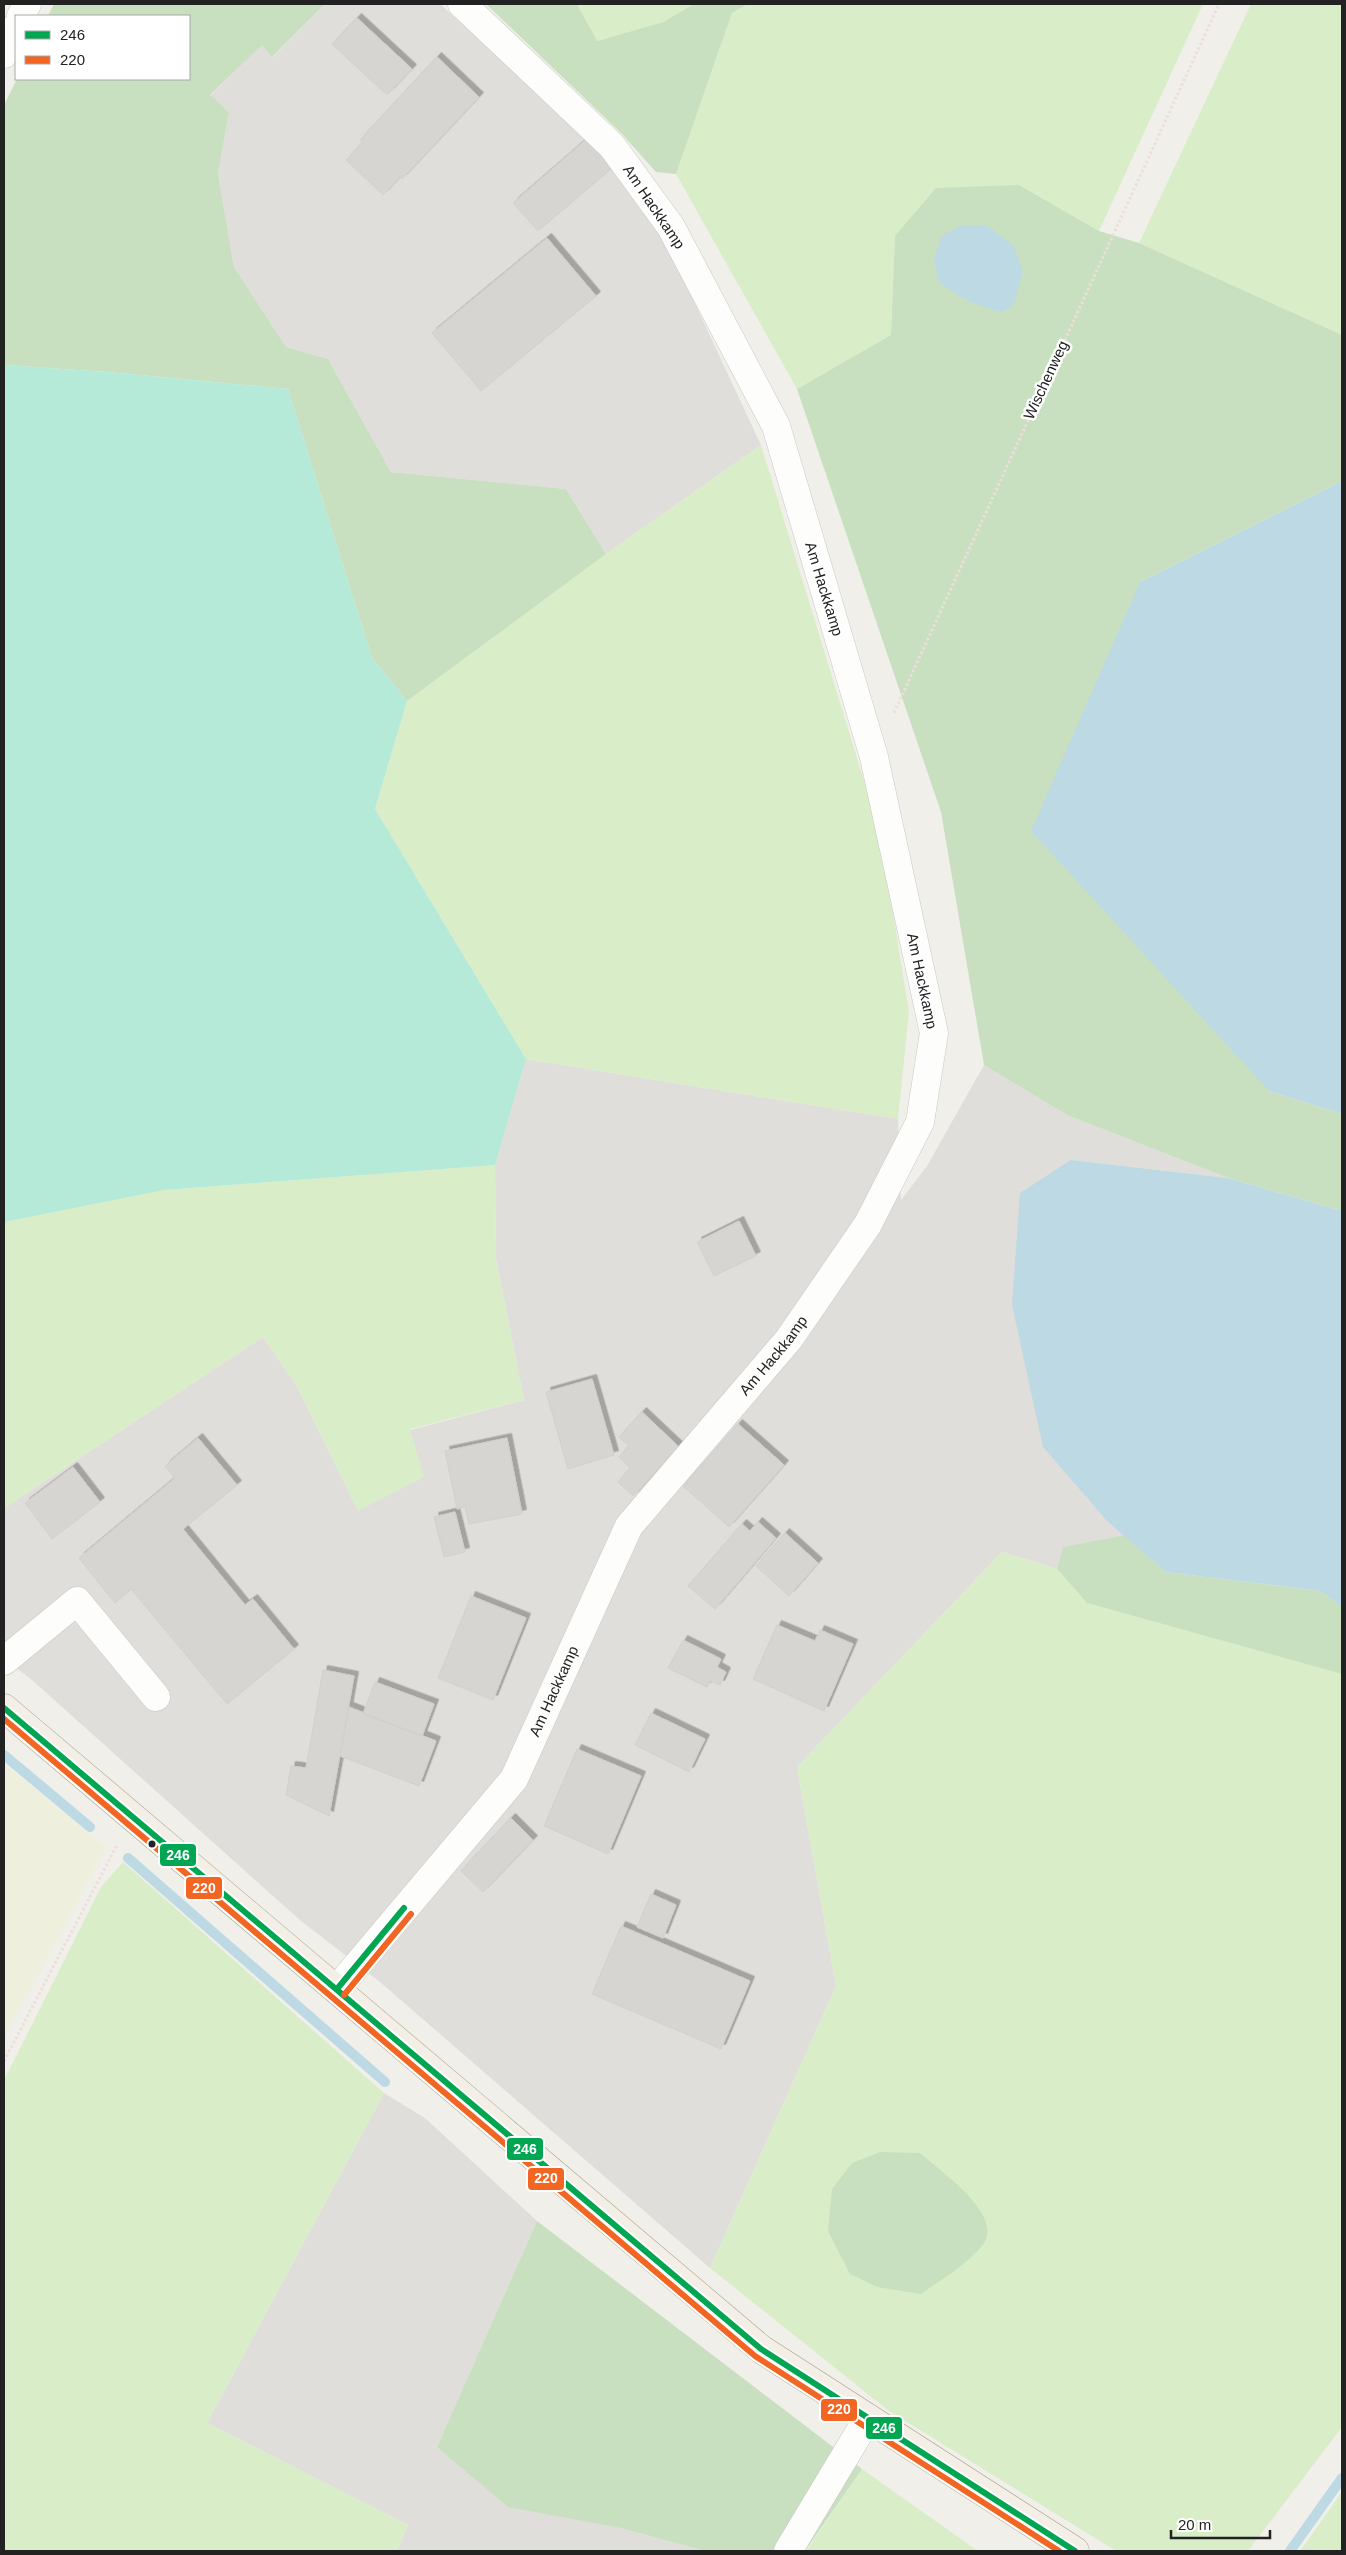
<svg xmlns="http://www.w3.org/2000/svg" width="1346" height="2555" font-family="Helvetica,sans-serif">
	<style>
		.residential { fill: #dfdedb }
		.farmland { fill: #eef0dd }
		.grass { fill: #d9eec8 }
		.forest { fill: #c8e0bf }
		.pitch { fill: #b4ead7 }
		.water { fill: #bcd9e4 }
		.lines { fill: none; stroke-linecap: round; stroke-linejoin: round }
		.stream { stroke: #bcd9e4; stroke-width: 10 }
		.building { fill: #d7d5d1; stroke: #d3d0cb; filter: url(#shadow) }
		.minor-casing { stroke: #c9c8c6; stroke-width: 29 }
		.major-casing { stroke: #a79f86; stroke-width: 29 }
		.path { stroke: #eddeda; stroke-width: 3; stroke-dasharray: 2.5 2.5; stroke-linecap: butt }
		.minor { stroke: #fdfdfc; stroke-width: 28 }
		.major { stroke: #f3eee6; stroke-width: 28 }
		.bus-1-casing { stroke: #fff; stroke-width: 10 }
		.bus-2-casing { stroke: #fff; stroke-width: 10 }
		.bus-1 { stroke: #00a651; stroke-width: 6 }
		.bus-2 { stroke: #f26522; stroke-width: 6 }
		.bus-dot { fill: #222; stroke: #fff; stroke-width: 2 }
		.labels { text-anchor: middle; stroke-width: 5; stroke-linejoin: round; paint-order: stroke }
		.street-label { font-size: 15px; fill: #222; stroke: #fff }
		.line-badge { stroke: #fff; stroke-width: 2 }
		.badge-label { font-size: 14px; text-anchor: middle; font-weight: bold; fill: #fff }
	</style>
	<defs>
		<filter id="shadow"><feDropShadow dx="4.5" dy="-4.5" stdDeviation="0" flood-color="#0004"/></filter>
	</defs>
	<rect width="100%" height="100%" fill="#f0efea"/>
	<path class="residential" d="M325 4H440L608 155 662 233 761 445 606 554 566 489 391 472 328 359 286 347 234 267 218 174 229 112 210 96 262 44 273 57Z
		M526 1059 898 1119 901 1200 927 1166 984 1065 1067 1115 1228 1178 1071 1160 1108 1522 1124 1535 1063 1547 1057 1569 1002 1552 797 1767 836 1986 710 2268 380 1982 301 1921 32 1680 4 1659V1508L263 1337 297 1386 358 1511 410 1430 524 1400 496 1259 495 1165Z
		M384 2093 425 2118 537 2221 437 2447 621 2528 705 2551H397L408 2525 207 2423Z"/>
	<path class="farmland" d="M4 1764 106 1847 4 2039Z"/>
	<path class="grass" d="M577 4H694L663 22 596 41Z
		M748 4H1203L1099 231 1019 185 895 236 891 335 797 389 676 174 732 13Z
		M1251 4H1342V335L1139 243Z
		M761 445 880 833 909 1012 898 1119 526 1059 375 809 407 701 606 554Z
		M495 1165 496 1259 524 1400 410 1429 424 1477 358 1511 297 1386 263 1337 4 1508V1222L164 1190Z
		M1002 1552 1057 1569 1087 1603 1342 1674V2427L1248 2551H1116L889 2411 710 2268 836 1986 797 1767Z
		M123 1862 384 2093 207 2423 408 2525 397 2551H4V2080L101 1887Z
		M862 2469 978 2551H979H806Z
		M1342 2492V2551H1300Z"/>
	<path class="forest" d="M54 4H325L272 57 262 45 210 95 229 112 218 174 234 267 286 347 328 359 391 472 566 489 606 554 407 701 372 658 288 389 108 372 4 365V105L17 79H189V16H48Z
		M486 4H577L597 41 663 22 694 4H748L732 13 676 174 656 172 622 134Z
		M1019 185 1099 231 1139 243 1342 335V481L1140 582 1269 1091 1342 1114V1211L1228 1178 1067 1115 984 1065 941 812 797 389 891 335 895 236 936 188Z
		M1124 1535 1166 1572 1320 1591 1342 1607V1674L1087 1603 1057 1569 1063 1547Z
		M880 2152 920 2153C940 2171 1007 2216 982 2246 965 2266 942 2279 921 2294L877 2287 850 2274 828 2231 832 2189 852 2163Z
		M537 2221 862 2469 805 2551H705L621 2528 508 2507 437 2447Z"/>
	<path class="pitch" d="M4 365 108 372 288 389 372 658 407 701 375 809 526 1059 495 1165 164 1190 4 1222Z"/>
	<path class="water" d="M962 225H986L1013 245 1023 271 1014 305 1001 312C975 305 959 298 938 281L934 258 941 236Z
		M1342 481V1114L1269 1091 1031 831 1140 582Z
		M1071 1160 1228 1178 1342 1211V1607L1320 1591 1166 1572 1108 1522 1043 1447 1012 1305 1020 1193Z"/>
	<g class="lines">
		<path class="stream" d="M4 1755 90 1827
			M128 1858 385 2082
			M1290 2551 1342 2478"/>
	</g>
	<path class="building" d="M357 18 412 69 387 95 332 44Z
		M437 57 479 97 402 179 400 177 383 195 346 160 363 142 360 140Z
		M588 138 613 167 538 231 513 203Z
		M547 238 596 296 481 391 432 333Z
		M739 1221 756 1256 714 1276 697 1242Z
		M592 1379 614 1455 568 1469 546 1392Z
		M642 1412 679 1447 633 1496 618 1482 630 1468 619 1457 629 1446 619 1437Z
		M738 1424 784 1465 729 1527 683 1486Z
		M198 1438 237 1485 183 1529 245 1605 253 1599 294 1649 227 1704 131 1589 115 1603 79 1558 175 1478 165 1466Z
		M507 1438 522 1514 469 1524 465 1507 457 1509 445 1451Z
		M73 1467 100 1502 52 1539 25 1503Z
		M455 1512 465 1552 444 1557 434 1517Z
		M758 1522 776 1538 715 1609 688 1586 742 1524 750 1531Z
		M785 1533 818 1563 789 1596 756 1566Z
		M471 1596 526 1618 493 1700 438 1678Z
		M777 1625 815 1641 820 1630 853 1644 824 1711 753 1679Z
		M683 1640 721 1659 717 1667 726 1672 720 1685 710 1681 707 1687 668 1668Z
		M323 1670 354 1676 329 1816 286 1795 291 1766 306 1768Z
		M375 1682 434 1704 422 1736 363 1714Z
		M349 1707 436 1741 419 1786 340 1756Z
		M651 1713 705 1739 689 1772 635 1745Z
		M577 1749 641 1776 608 1854 544 1826Z
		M511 1818 533 1840 483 1892 461 1871Z
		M651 1894 676 1905 663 1938 637 1927Z
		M621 1926 750 1981 721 2049 592 1994Z"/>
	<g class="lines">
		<defs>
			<g id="minor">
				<path d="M21 16 27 4"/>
				<path d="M4 54 16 27"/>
				<path d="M4 1661 77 1601 156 1697"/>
				<path id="s1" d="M337 1989 514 1779 629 1526 789 1339 868 1224 920 1122 934 1033 874 757 776 426 671 227 612 146 462 4"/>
				<path d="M788 2551 868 2418"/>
			</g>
			<path id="major" d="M4 1708 761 2349 1075 2551"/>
		</defs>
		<use href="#minor" class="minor-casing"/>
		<use href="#major" class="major-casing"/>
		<path class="path" d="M894 713 1219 4
			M4 2061 117 1845"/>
		<use href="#minor" class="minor"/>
		<use href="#major" class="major"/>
		<defs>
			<path id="bus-1" d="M4 1708 761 2349 1075 2551
				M337 1989 404 1908"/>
			<path id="bus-2" d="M4 1719 755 2356 1059 2551
				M344 1995 411 1914"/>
		</defs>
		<use href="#bus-1" class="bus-1-casing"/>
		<use href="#bus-2" class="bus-2-casing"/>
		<use href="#bus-1" class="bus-1"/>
		<use href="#bus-2" class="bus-2"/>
	</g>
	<circle class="bus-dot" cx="152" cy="1844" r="4.5"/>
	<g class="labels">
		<g class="street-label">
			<text transform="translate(654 207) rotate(56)" y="5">Am Hackkamp</text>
			<text transform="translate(1046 380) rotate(-65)" y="5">Wischenweg</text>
			<text transform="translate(824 589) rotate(73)" y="5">Am Hackkamp</text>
			<text transform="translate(922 981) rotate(78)" y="5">Am Hackkamp</text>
			<text dy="5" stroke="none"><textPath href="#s1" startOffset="776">Am Hackkamp</textPath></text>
			<text dy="5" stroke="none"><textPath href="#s1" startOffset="371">Am Hackkamp</textPath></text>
		</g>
	</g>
	<g class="line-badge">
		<rect x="159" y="1843" width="38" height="24" rx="5" fill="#00a651"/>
		<rect x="185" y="1876" width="38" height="24" rx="5" fill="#f26522"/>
		<rect x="506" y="2137" width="38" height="24" rx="5" fill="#00a651"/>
		<rect x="527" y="2167" width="38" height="24" rx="5" fill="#f26522"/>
		<rect x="820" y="2398" width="38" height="24" rx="5" fill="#f26522"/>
		<rect x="865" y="2416" width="38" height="24" rx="5" fill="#00a651"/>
	</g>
	<g class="badge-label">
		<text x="178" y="1860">246</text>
		<text x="204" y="1893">220</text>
		<text x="525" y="2154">246</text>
		<text x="546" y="2183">220</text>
		<text x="839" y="2414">220</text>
		<text x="884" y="2433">246</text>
	</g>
	<rect width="1346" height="2555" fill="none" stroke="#222222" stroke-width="10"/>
	<rect x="15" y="15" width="175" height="65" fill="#ffffff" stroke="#a7a7a7"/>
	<rect x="25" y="31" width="25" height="8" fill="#00a651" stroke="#a7a7a7"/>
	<text x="60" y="40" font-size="15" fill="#222222">246</text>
	<rect x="25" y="56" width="25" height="8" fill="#f26522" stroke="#a7a7a7"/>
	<text x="60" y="65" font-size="15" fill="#222222">220</text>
	<path d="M1171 2530v8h99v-8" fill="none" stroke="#222222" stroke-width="2.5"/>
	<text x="1178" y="2530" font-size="15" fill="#222222" stroke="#ffffff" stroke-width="4" paint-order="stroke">20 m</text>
</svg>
